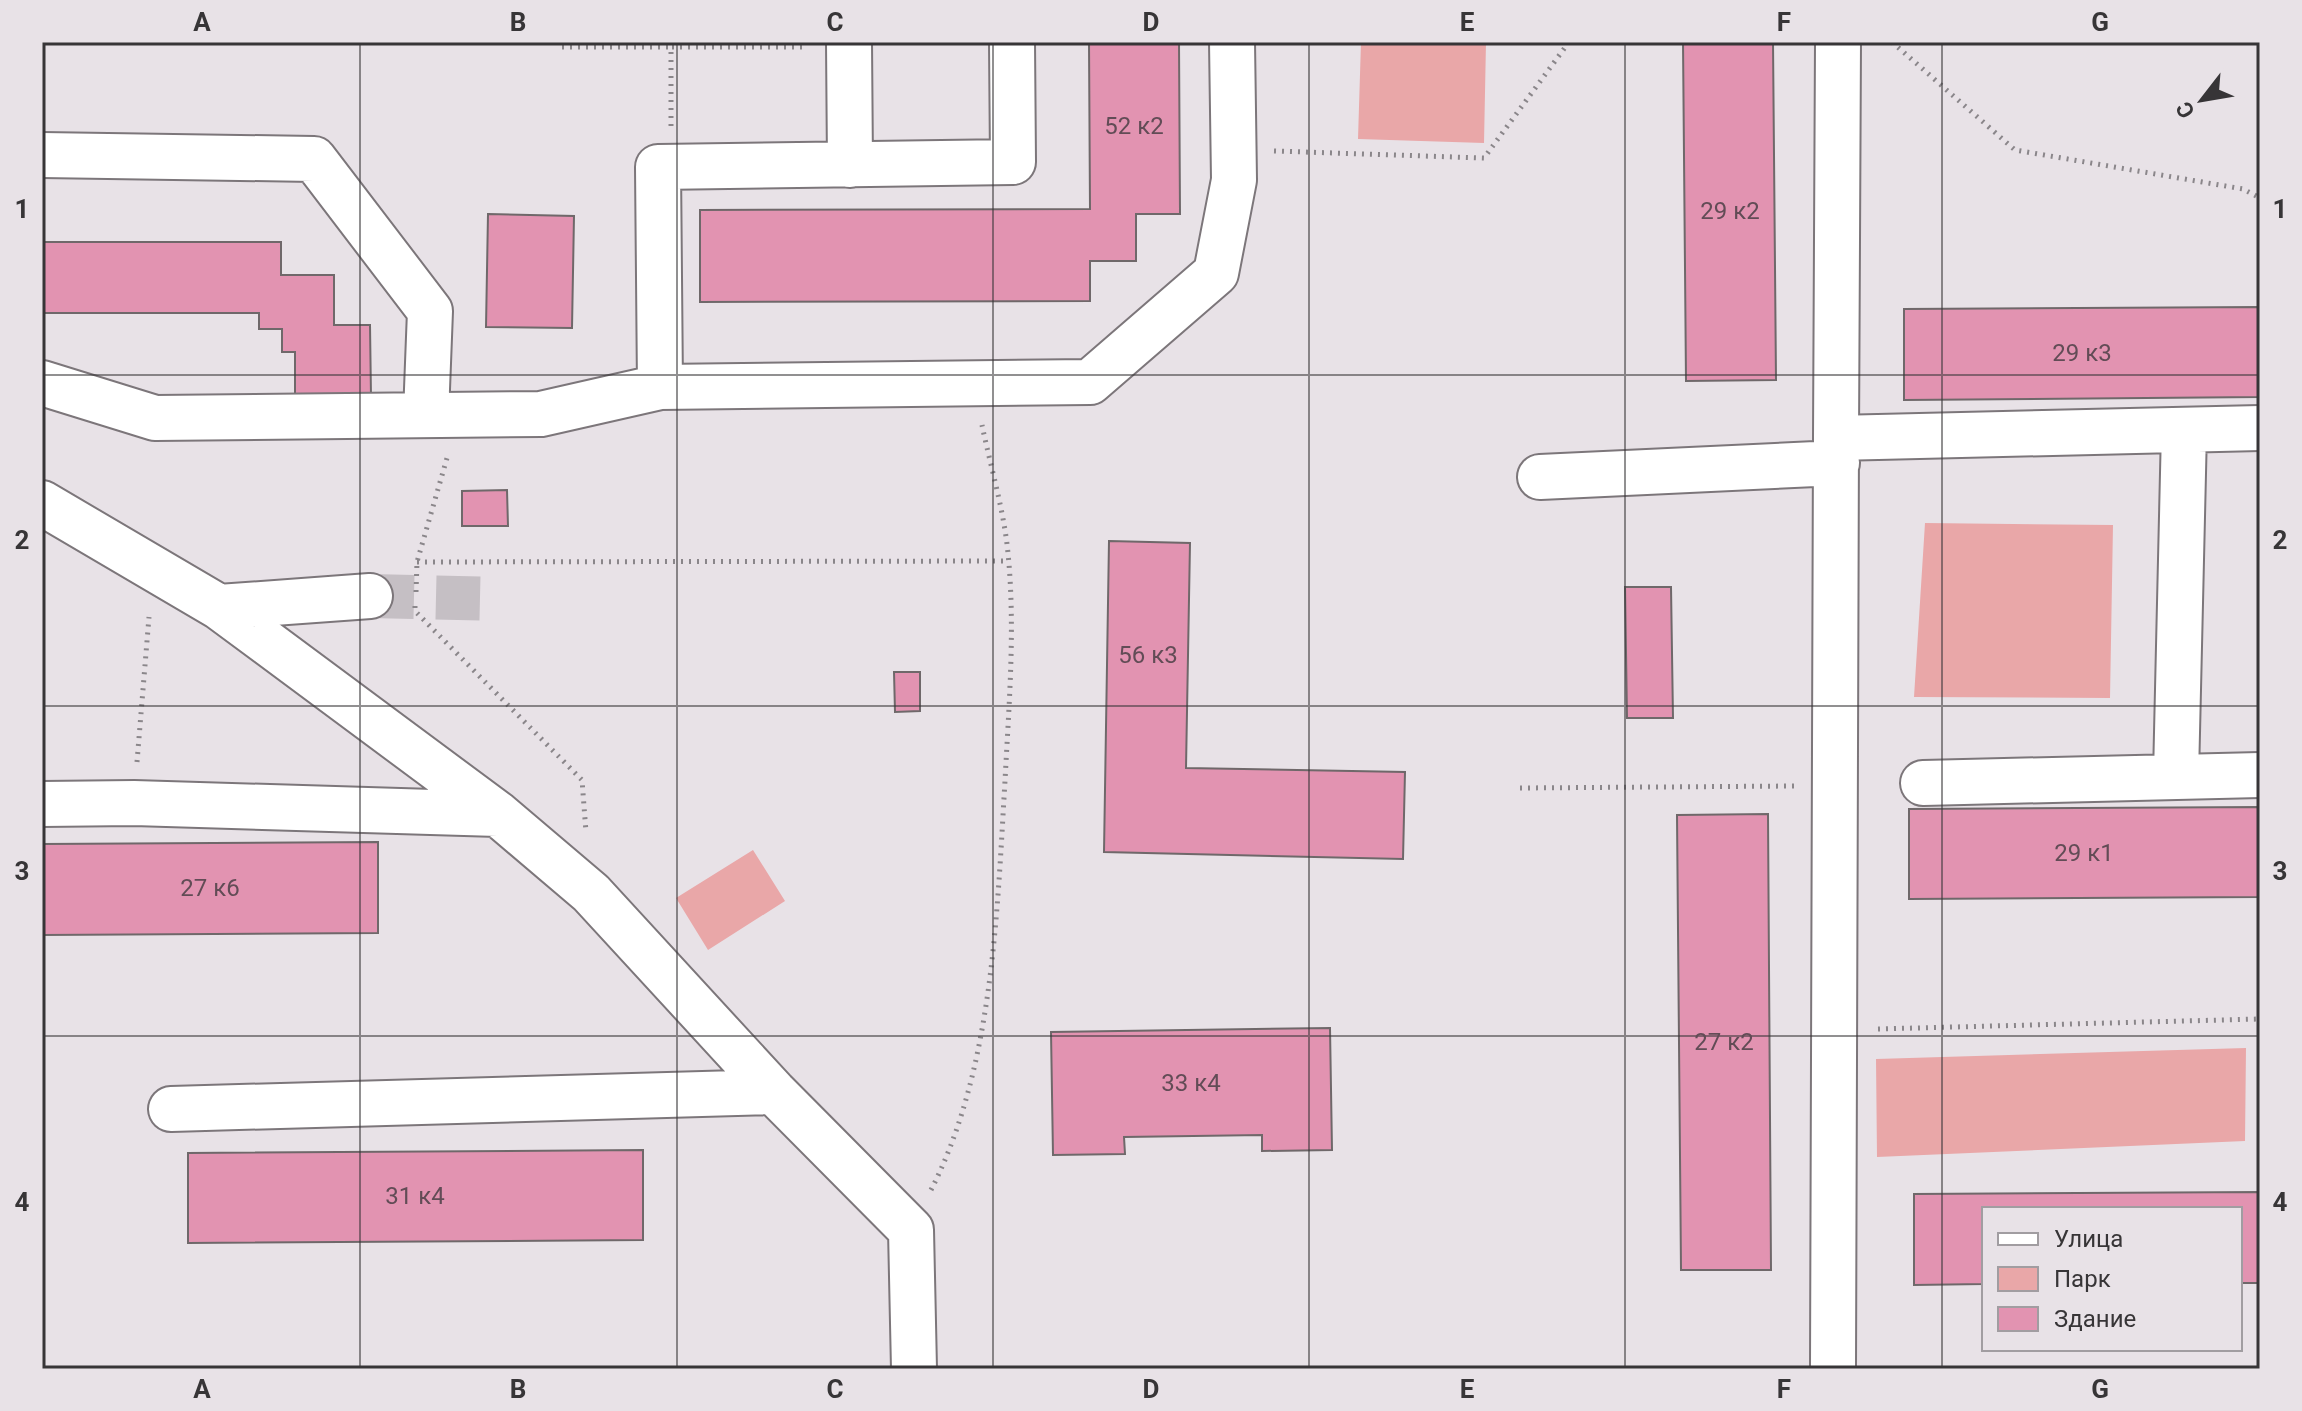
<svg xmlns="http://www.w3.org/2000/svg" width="2302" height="1411" font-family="Roboto,sans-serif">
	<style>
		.green { fill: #e9a7a8 }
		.building { fill: #e293b1; stroke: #6f686a; stroke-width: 2 }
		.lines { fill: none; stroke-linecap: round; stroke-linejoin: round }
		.minor-tunnel { stroke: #c5bfc4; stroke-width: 44; stroke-dasharray: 44 22; stroke-linecap: butt }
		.minor-casing { stroke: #7c767a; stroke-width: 48 }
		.path { stroke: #8a868a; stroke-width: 5; stroke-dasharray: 2 6; stroke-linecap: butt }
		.minor { stroke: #fff; stroke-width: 44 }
		.grid { fill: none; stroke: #373537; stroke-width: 2; stroke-opacity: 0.55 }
		.labels { text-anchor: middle; stroke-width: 7; stroke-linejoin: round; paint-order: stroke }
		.number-label { font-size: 24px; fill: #624c56 }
		.neatline { fill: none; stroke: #373537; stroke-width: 3 }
		.grid-label { font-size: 26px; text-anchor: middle; font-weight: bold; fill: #373537 }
	</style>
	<rect width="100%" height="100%" fill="#e8e2e7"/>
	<path class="green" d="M1361 42H1486L1484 143 1358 139Z
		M1925 523 2113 525 2110 698 1914 697Z
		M753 850 785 901 708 950 676 898Z
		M2246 1048 2245 1141 1877 1157 1876 1059Z"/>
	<path class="building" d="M1089 42H1179L1180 214H1136V261H1090V301L700 302V210L1090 209Z
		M1683 42H1773L1776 380 1686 381Z
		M488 214 574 216 572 328 486 327Z
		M42 242H281V275H334V325H370L371 397H295V352H282V329H259V313H42Z
		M2260 307V397L1904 400V309Z
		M507 490 508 526H462V491Z
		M1109 541 1190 543 1186 768 1405 772 1403 859 1104 852Z
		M1625 587H1671L1673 718H1627Z
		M894 672H920V711L895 712Z
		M2260 807V897L1909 899V809Z
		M1768 814 1771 1270H1681L1677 815Z
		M378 842V933L42 935V844Z
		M1330 1028 1332 1150 1262 1151V1135L1124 1137 1125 1154 1053 1155 1051 1032Z
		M643 1150V1240L188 1243V1153Z
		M2260 1192V1283H2240V1209H1984V1284L1914 1285V1194Z"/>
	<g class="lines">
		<path class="minor-tunnel" d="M370 596 500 599"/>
		<defs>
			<path id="minor" d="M849 42 850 165
				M42 155 314 159 430 311 426 415
				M42 383 155 418 541 414 660 387 1090 382 1216 273 1234 180 1232 42
				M660 387 658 167 1013 162 1012 42
				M1836 438 1838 42
				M1540 477 1837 463
				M42 503 219 607 498 814 591 893 774 1092 911 1230 914 1369
				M219 607 370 596
				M2176 776 2184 430
				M1923 783 2260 775
				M42 804 134 803 498 814
				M171 1109 774 1092
				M1833 1369 1836 438 2260 428"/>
		</defs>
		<use href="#minor" class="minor-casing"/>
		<path class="path" d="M1892 42 2015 150 2243 189 2260 198
			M562 47H671
			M671 126V47H806
			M1274 151 1484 158 1569 42
			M417 562 1008 561
			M416 592 417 562 447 458
			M415 606V611L582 780 586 832
			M137 762 149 617
			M1520 788 1794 786
			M1878 1029 2260 1019
			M931 1190C993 1069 997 914 1005 781 1009 703 1016 621 1007 544 1002 504 990 464 982 425"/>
		<use href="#minor" class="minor"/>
	</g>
	<path class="grid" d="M360 42V1369M677 42V1369M993 42V1369M1309 42V1369M1625 42V1369M1942 42V1369M42 375H2260M42 706H2260M42 1036H2260"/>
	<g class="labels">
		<g class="number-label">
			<text x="1134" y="134">52 к2</text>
			<text x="1730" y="219">29 к2</text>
			<text x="2082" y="361">29 к3</text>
			<text x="1148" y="663">56 к3</text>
			<text x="2084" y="861">29 к1</text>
			<text x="210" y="896">27 к6</text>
			<text x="1724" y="1050">27 к2</text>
			<text x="1191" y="1091">33 к4</text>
			<text x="415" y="1204">31 к4</text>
		</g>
	</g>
	<rect width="2302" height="1411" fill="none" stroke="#e8e2e7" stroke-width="88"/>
	<rect x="1982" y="1207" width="260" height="144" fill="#e8e2e7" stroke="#a19da1" stroke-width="2"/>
	<rect x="1998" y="1233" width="40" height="12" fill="#ffffff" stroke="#a19da1" stroke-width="2"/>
	<text x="2054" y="1247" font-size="24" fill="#373537">Улица</text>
	<rect x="1998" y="1267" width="40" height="24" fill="#e9a7a8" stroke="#a19da1" stroke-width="2"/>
	<text x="2054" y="1287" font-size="24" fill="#373537">Парк</text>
	<rect x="1998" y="1307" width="40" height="24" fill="#e293b1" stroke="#a19da1" stroke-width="2"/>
	<text x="2054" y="1327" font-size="24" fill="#373537">Здание</text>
	<g transform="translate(2202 100) rotate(239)" stroke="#e8e2e7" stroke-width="6" paint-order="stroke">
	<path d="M0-6L14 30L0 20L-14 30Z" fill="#373537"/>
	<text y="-12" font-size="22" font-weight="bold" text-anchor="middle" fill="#373537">С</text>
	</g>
	<rect x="44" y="44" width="2214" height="1323" class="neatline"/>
	<g class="grid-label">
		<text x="202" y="31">A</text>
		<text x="518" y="31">B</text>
		<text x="835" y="31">C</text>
		<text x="1151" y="31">D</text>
		<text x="1467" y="31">E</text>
		<text x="1784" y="31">F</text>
		<text x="2100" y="31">G</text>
		<text x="22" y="218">1</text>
		<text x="2280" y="218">1</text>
		<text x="22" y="549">2</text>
		<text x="2280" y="549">2</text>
		<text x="22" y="880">3</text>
		<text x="2280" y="880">3</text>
		<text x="22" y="1211">4</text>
		<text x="2280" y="1211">4</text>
		<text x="202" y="1398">A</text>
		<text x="518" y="1398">B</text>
		<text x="835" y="1398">C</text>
		<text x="1151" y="1398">D</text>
		<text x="1467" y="1398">E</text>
		<text x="1784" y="1398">F</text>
		<text x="2100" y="1398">G</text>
	</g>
</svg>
